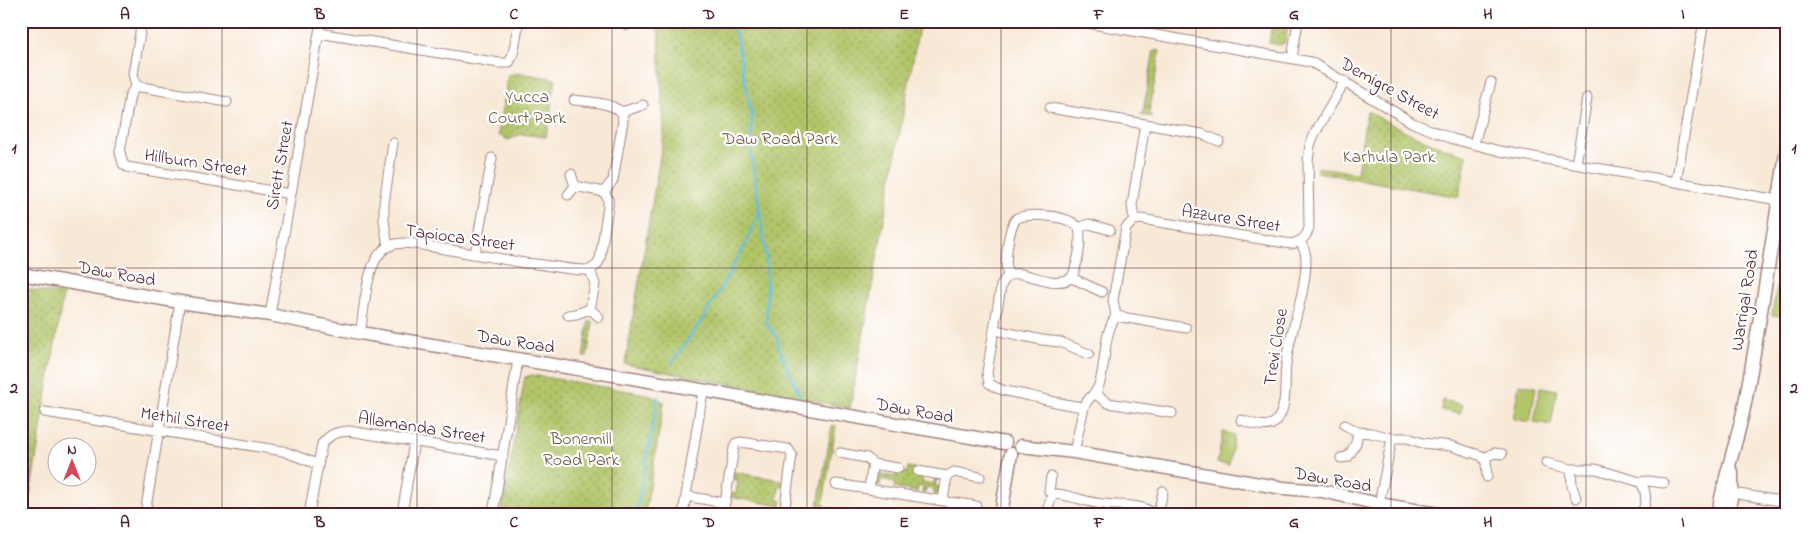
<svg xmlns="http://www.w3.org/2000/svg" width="1808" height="535" font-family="'Indie Flower',sans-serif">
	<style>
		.grass { fill: url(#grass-tufts); stroke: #7e724a }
		.park { fill: url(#park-dots); stroke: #7e724a }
		.garden { fill: #b1c569; stroke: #7e724a }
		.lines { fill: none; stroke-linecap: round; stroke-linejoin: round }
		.stream { stroke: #5dbcdb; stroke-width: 2.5 }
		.street-casing { stroke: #a18481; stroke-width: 11 }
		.secondary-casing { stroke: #a18481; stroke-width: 15 }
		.street { stroke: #fff; stroke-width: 9 }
		.secondary { stroke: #fff; stroke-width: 12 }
		.grid { fill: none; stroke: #4a1f2b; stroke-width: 1; stroke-opacity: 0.55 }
		.labels { text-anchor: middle; stroke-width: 4.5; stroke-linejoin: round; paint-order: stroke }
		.street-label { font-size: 18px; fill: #4a1f2b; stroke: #fff }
		.park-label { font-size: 18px; fill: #6e5941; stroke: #fff }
		.neatline { fill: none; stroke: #4a1f2b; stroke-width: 2 }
		.grid-label { font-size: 16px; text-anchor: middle; font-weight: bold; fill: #4a1f2b }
	</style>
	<defs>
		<pattern id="grass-tufts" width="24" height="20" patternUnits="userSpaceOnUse" patternTransform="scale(1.25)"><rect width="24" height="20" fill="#b1c569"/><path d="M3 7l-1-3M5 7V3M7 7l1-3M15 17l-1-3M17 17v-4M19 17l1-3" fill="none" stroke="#929f57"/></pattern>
		<pattern id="park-dots" width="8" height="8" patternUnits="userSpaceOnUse" patternTransform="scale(1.25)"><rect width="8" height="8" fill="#b1c569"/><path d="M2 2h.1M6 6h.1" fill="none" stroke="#929f57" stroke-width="1.8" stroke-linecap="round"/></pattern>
	</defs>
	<rect width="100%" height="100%" fill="#fff"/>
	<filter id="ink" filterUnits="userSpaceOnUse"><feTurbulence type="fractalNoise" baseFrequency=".02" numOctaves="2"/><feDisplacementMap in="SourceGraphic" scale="10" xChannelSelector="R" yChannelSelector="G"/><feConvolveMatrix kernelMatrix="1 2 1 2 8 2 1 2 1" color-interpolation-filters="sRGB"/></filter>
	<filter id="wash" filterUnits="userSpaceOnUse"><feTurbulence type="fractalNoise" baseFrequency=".0096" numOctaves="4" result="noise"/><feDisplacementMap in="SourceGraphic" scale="20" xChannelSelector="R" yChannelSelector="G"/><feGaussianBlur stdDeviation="1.12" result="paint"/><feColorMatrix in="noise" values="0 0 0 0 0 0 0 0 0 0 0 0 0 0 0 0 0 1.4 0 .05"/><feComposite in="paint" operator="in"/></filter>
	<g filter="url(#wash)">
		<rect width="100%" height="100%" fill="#f8e9d7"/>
		<path class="grass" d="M1154 50 1160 51 1149 113 1152 117 1140 115 1143 112Z
			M589 321 593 322 587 357H583Z
			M832 425 836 426 823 503 826 507 862 514H832L817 511Z
			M1223 432 1234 435 1229 465 1217 463Z"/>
		<path class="park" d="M658 21H920L850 408 625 364 664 133Z
			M1272 21H1289L1285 42 1281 45 1269 43Z
			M520 73 556 79 546 137 521 134 509 140 498 135 508 75Z
			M1367 111C1399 128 1431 146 1467 155L1459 197 1317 172V167L1357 173Z
			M1784 242H1787V317L1772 315Z
			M21 288 63 295 27 514H21Z
			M532 375 646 394 664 402 645 514H501L525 377Z
			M908 467 914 468 913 475 922 476V482L934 484 935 478 943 479 936 480 935 486 941 487 940 494H934V488L926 487 925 493H922L923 487 918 486 917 492 894 488 895 482 881 479 880 486 874 485 877 468 882 469 881 475 896 477 897 471 907 473Z
			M734 472 785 481V486L780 485 777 499 782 501 781 506 730 497 731 493 736 494 738 481 733 479Z"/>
		<path class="garden" d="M1519 384 1536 387 1530 422 1513 419Z
			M1540 387 1557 390 1551 425 1534 422Z
			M1443 400 1463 405 1460 414 1441 410Z"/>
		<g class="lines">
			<path class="stream" d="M733 21 752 117 751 151 766 255 767 291 766 323 776 335 780 351 799 394
				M672 362 704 317 746 243 759 210
				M636 514 658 397"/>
		</g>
	</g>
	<g filter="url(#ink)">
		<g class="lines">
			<defs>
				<path id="street" d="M142 21 133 74 136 86 130 95 120 152 123 164 127 167 291 194
					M621 21 627 25
					M1075 21 1311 62 1413 123 1453 139 1500 151 1778 200
					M596 23 602 21
					M319 33 499 63H509L513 54 519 21
					M1292 58 1298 21
					M136 86 227 102
					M574 100C591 102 608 102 622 112L623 121 613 180 604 192 608 199V206L600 259 597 265 590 270 595 284 590 309
					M1050 108 1145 124 1132 205 1134 220 1126 228 1113 300 1116 316C1102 337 1107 362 1099 385 1096 394 1087 398 1084 407L1074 452
					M622 112 643 105
					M1145 124 1202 134 1219 141
					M1474 144 1491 82
					M1576 164 1587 98
					M1676 182 1704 21
					M575 186 604 192
					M568 195 575 186 571 174
					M1134 220 1141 219 1291 244C1301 242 1306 238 1309 228L1308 161 1310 145 1315 133 1345 81
					M1079 228 1089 224 1110 230
					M388 247 384 221V203L393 143
					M475 254 492 158
					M1008 276C1004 264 1008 227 1017 218 1032 213 1069 215 1079 228 1082 243 1077 264 1072 278 1049 290 1025 267 1008 276 1005 278 1003 282 1001 286L987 373 989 383C1001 393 1016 392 1030 396 1048 400 1065 405 1084 407
					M1072 278 1102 292
					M270 315 321 21
					M568 315 576 314 590 309 599 317
					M1116 316 1186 328
					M995 330 1042 340 1060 342 1089 354
					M360 333C365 310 365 257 389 246 397 242 407 243 416 244L525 263C547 264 568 271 590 270
					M1094 393 1108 403 1172 413
					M45 412 283 451 317 464
					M1241 420C1251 423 1269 431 1277 420 1288 406 1284 381 1286 364 1290 329 1306 295 1306 259 1306 252 1304 248 1300 242
					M1345 425 1358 432 1371 433 1392 438H1408L1422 443 1451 446 1482 456 1486 462 1487 477
					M840 453 867 458 873 464
					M1341 458 1348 457 1356 443 1358 432
					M1484 458 1494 453 1502 454
					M1546 463 1571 469H1596L1640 482 1648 481 1664 483
					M1571 469 1572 486 1576 498
					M918 471 947 476 943 500
					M947 476 954 472 980 477
					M1051 477 1049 491 1053 496
					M1640 482C1648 492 1646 502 1642 514
					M836 484 976 506
					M869 488 873 464 898 468
					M1732 493 1787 502
					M686 496 725 503
					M1379 504 1392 438
					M145 514 180 302
					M309 514 322 444C330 434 336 432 349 431L503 456
					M402 514 414 442
					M493 514 518 360
					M683 514 703 391
					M723 514 734 448 736 443 740 442 788 449 792 455 784 514
					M1046 514 1051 498 1056 494C1072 495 1087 503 1103 504 1116 506 1144 503 1153 514
					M1158 514 1163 491"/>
				<path id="secondary" d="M21 274 180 302 270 315 360 333 638 379 1005 443
					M1021 446 1074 452 1283 488 1322 491 1379 504 1438 514
					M1001 514 1011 454
					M1718 514C1724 476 1738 440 1745 403 1761 319 1773 233 1787 148
					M1728 514 1732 493V472"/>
			</defs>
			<use href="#street" class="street-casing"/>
			<use href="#secondary" class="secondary-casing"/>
			<use href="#street" class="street"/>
			<use href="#secondary" class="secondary"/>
		</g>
	</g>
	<path class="grid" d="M222 21V514M417 21V514M612 21V514M807 21V514M1001 21V514M1196 21V514M1391 21V514M1586 21V514M21 268H1787"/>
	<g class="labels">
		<g class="street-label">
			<text transform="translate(1390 88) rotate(29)" y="6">Demigre Street</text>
			<text transform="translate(196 162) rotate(9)" y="6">Hillburn Street</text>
			<text transform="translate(279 165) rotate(-80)" y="6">Sirett Street</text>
			<text transform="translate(1231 218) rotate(9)" y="6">Azzure Street</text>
			<text transform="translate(460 237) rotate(8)" y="6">Tapioca Street</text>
			<text transform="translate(117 273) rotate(10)" y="6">Daw Road</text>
			<text transform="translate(1744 300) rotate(-81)" y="6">Warrigal Road</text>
			<text transform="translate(516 341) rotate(9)" y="6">Daw Road</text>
			<text transform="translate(1275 347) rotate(-81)" y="6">Trevi Close</text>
			<text transform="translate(915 410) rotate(10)" y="6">Daw Road</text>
			<text transform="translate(185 419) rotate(9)" y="6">Methil Street</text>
			<text transform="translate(422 427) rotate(9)" y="6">Allamanda Street</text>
			<text transform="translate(1333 479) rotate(10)" y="6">Daw Road</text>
		</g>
		<g class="park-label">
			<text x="527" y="102">Yucca<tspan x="527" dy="21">Court Park</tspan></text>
			<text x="780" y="144">Daw Road Park</text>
			<text x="1389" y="162">Karhula Park</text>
			<text x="581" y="444">Bonemill<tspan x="581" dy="21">Road Park</tspan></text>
		</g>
	</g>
	<rect width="1808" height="535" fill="none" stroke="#fff" stroke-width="55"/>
	<g transform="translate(72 462)"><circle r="24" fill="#ffffff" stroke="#b7a5aa"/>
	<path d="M0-4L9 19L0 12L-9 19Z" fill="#d1495b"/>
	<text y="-8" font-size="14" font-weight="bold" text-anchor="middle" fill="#4a1f2b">N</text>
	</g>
	<rect x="28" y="28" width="1752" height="480" class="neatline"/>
	<g class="grid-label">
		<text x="125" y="19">A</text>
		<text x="320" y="19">B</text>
		<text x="514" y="19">C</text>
		<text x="709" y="19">D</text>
		<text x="904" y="19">E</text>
		<text x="1099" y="19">F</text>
		<text x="1294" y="19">G</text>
		<text x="1488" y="19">H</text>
		<text x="1683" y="19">I</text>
		<text x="14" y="153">1</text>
		<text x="1794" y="153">1</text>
		<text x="14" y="393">2</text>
		<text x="1794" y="393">2</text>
		<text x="125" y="527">A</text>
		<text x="320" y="527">B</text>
		<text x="514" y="527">C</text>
		<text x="709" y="527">D</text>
		<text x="904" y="527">E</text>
		<text x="1099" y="527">F</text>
		<text x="1294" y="527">G</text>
		<text x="1488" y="527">H</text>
		<text x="1683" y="527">I</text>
	</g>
</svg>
